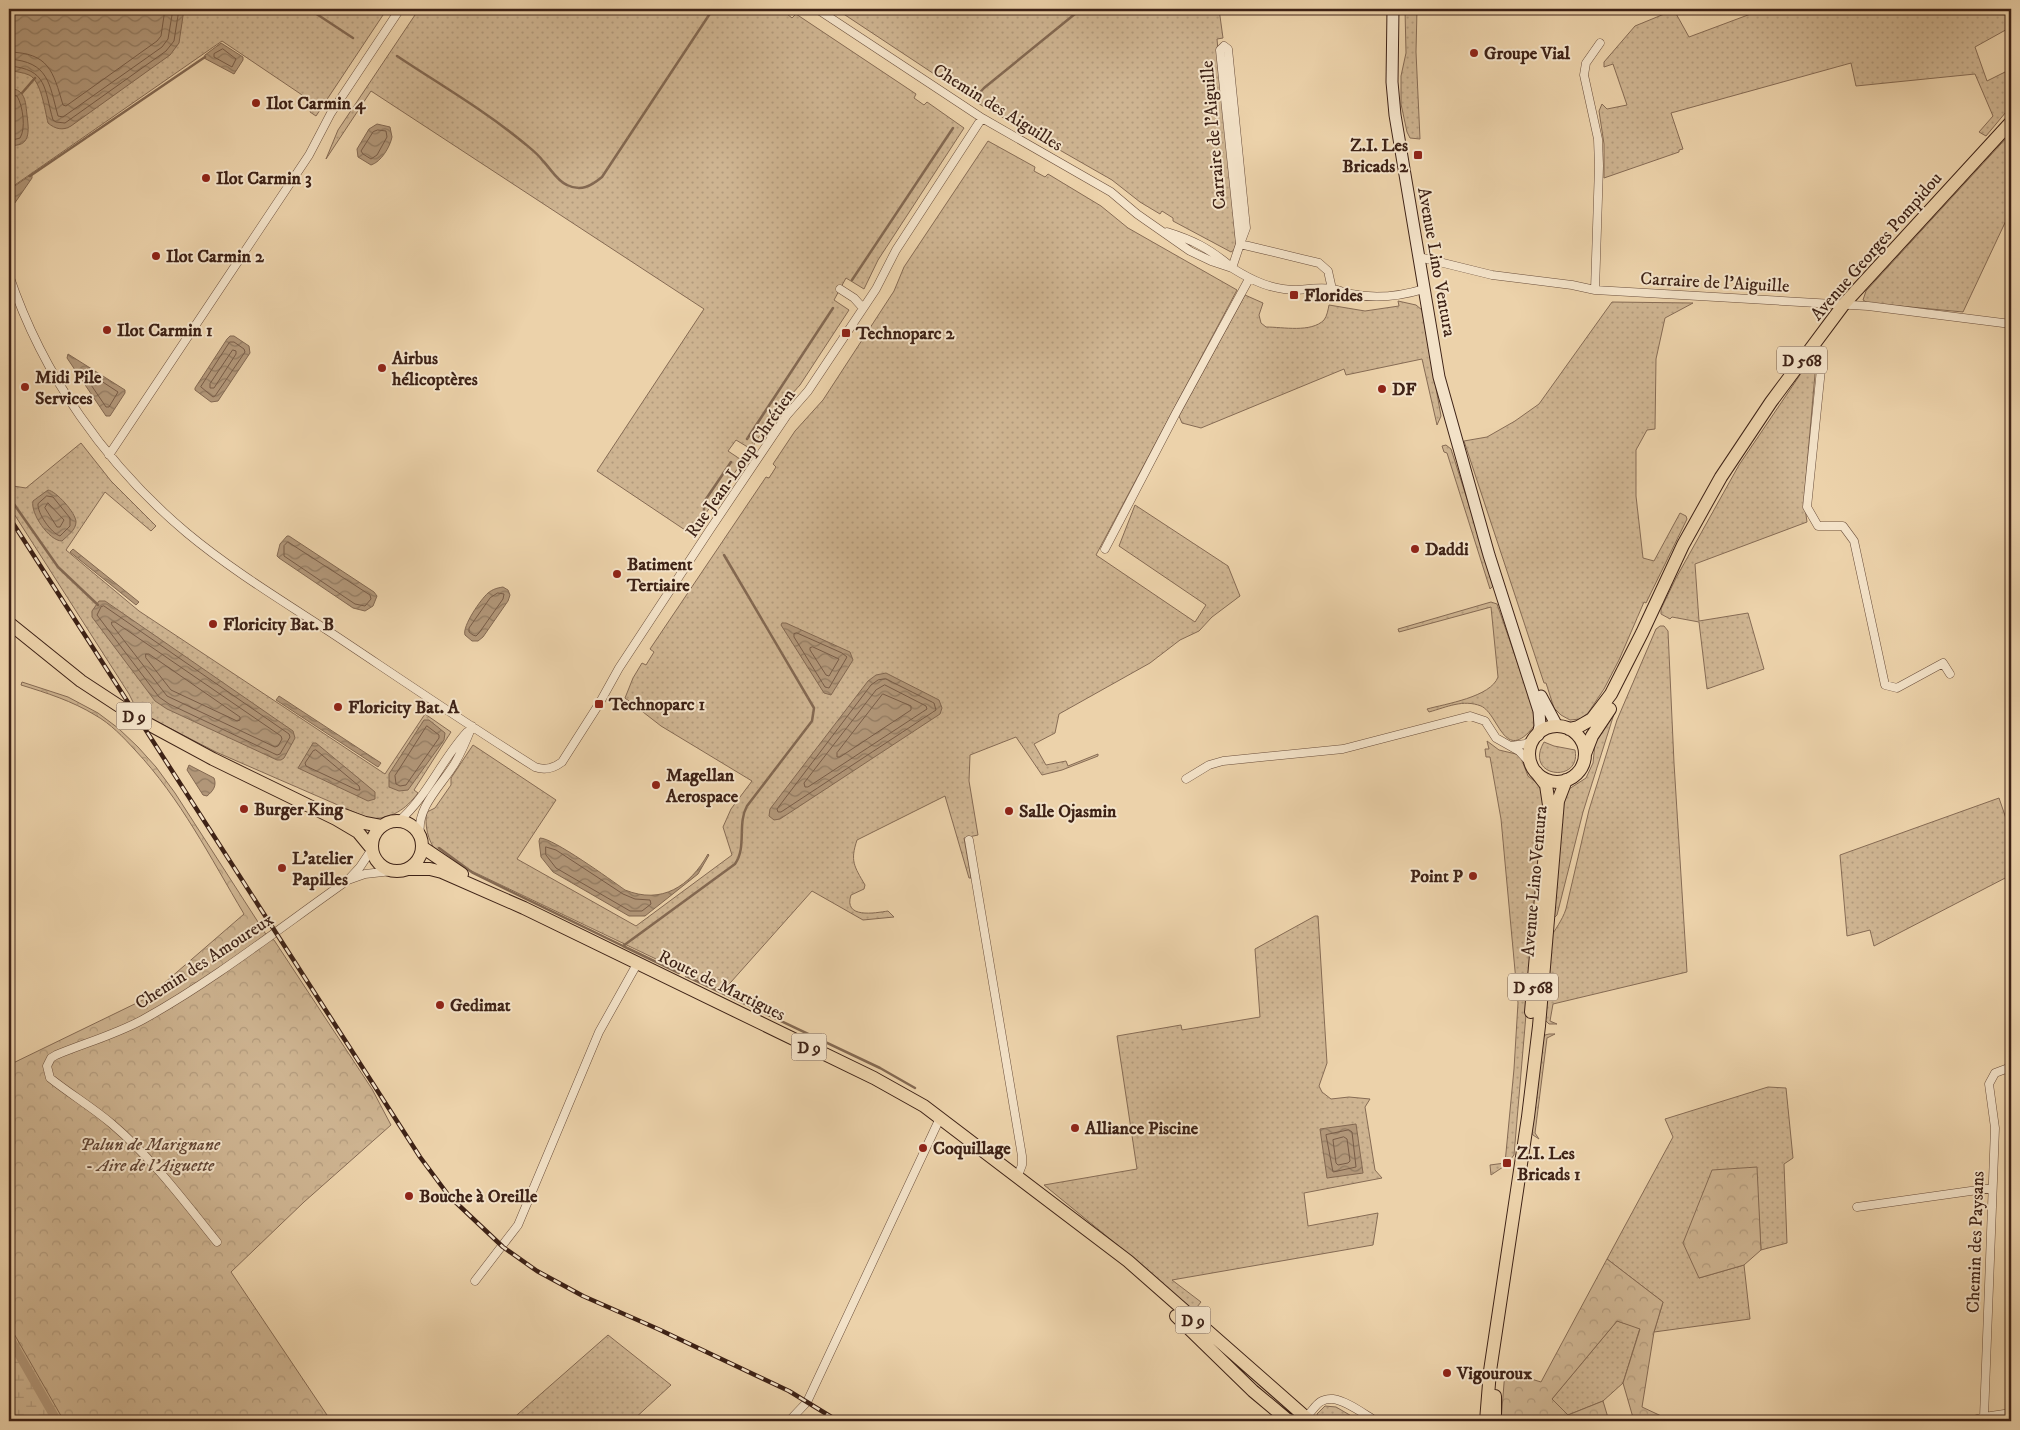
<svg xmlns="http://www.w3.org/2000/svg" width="2020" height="1430" font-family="'IM FELL DW Pica',serif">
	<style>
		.grass { fill: url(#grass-dots); stroke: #866b54 }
		.forest { fill: url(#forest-crowns); stroke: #866b54 }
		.wetland { fill: url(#wetland-marsh); stroke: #866b54 }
		.water { fill: url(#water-waves); stroke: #836851 }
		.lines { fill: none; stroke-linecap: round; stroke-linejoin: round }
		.shore { stroke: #785c47; stroke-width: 1 }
		.stream { stroke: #836851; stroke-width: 2.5 }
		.canal { stroke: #b19678; stroke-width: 9 }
		.street-casing { stroke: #6a4e3b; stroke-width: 9 }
		.secondary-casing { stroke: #3e2216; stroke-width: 13 }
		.primary-casing { stroke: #3e2216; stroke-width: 14 }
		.street { stroke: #f3e2c8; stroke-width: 8 }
		.secondary { stroke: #f3e2c8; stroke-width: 11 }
		.primary { stroke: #ecd2aa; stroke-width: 12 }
		.rail-casing { stroke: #3e2216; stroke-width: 4.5 }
		.rail { stroke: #f3e2c8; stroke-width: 2.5; stroke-dasharray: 8; stroke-linecap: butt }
		.poi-dot { fill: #8f2418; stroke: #f3e2c8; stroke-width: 2 }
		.labels { text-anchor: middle; stroke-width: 4; stroke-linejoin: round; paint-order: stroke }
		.shield { fill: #f3e2c8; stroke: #745c4b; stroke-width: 1 }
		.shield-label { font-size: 16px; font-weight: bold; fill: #3e2216 }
		.poi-label { font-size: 18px; font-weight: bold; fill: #3e2216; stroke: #f3e2c8; text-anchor: start }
		.street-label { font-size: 18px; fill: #3e2216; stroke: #f3e2c8 }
		.park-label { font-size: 18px; font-style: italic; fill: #624635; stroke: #f3e2c8 }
	</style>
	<defs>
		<pattern id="grass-dots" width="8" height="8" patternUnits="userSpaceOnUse" patternTransform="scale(1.25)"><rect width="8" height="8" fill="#ceb491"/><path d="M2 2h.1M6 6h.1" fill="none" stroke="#b29a7c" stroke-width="1.8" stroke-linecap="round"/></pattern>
		<pattern id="forest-crowns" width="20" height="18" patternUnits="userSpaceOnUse" patternTransform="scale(1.25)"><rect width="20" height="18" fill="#ceb491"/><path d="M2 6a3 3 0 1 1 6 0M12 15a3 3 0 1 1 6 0" fill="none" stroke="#b29a7c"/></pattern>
		<pattern id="wetland-marsh" width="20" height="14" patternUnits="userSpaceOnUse" patternTransform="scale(1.25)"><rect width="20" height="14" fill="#ceb491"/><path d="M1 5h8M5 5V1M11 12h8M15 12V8" fill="none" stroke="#b29a7c"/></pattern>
		<pattern id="water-waves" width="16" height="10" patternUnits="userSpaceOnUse" patternTransform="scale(1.25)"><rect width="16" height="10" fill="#b19678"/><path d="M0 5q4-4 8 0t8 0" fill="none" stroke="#917a61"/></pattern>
	</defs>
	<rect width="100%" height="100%" fill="#ecd2aa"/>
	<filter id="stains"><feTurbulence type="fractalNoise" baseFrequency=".004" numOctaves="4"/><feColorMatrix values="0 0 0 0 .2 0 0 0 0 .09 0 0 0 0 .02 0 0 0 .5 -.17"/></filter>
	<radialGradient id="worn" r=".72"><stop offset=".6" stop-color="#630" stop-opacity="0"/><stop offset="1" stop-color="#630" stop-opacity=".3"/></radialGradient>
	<path class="grass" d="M9 9H387L316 116 310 112 314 103 222 41 9 189Z
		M419 9H783L782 10 792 18 796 14 916 94 914 98 924 105 927 102 964 128 878 260 864 289 846 278 834 300 849 310 800 385 774 414 751 449 736 440 728 451 743 461 691 534 597 471 704 309 371 91 326 159 338 130Z
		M836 9H1219L1223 38 1217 39 1236 244 1234 250 1231 252 1173 221V218L1162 211 1160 214 1140 202 1112 180 981 105Z
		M1405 9H1417L1416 52 1420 139 1410 138 1407 132 1401 104V76L1406 53Z
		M1764 9H2011V27L1975 47 1987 81 2011 69V106L1986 136 1979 132 1993 116 1975 74 1856 86 1851 63 1671 113 1683 149 1679 150V152L1604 178V144L1599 111 1602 104 1607 109 1627 105 1613 64 1604 67V62L1635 26 1674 10 1689 37Z
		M2011 133V210L1963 312 1868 303 1863 300 1866 291Z
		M988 141 1035 167 1034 171 1045 177 1048 174 1101 206 1128 228 1237 290 1096 555 1195 622 1206 605 1119 546 1135 505 1228 566 1240 596 1212 617 1199 631 1180 640 1150 663 1059 714 1055 733 1034 744 1046 765 1066 761 1068 766 1098 754V756L1062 770 1042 775 1016 737 970 755 969 781 978 835 964 838 971 878H969L945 796 857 840C850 861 854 866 865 885L864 889 851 895C843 919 875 913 888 911L894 917 863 920 812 891 723 991 457 864C450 860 441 856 436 851 428 841 424 824 427 812L435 808 451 785V778L473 745 556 800 517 859 636 926 732 855 723 827 731 809 752 781 661 726 625 698 633 678 642 663 646 665 654 652 650 649 766 477 769 478 776 467 773 464 795 431 823 400 894 291 904 267Z
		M1245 295 1263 303 1259 315 1261 323 1266 327C1283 327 1311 333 1324 320 1327 316 1328 310 1329 305L1365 311 1399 306 1398 301 1416 305 1422 310 1441 416 1437 425 1422 359 1346 375 1344 369 1201 428 1182 423 1179 416Z
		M1612 302 1693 303 1665 318 1656 359 1655 429 1647 430 1636 450V496L1643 558 1654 561 1680 513 1686 516 1687 519 1646 603 1644 602 1619 660 1604 689 1588 713 1580 719 1570 720 1561 715 1554 708 1546 683H1544L1464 441 1487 437 1515 421 1539 404Z
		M1806 366 1813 367 1815 374 1804 500 1807 522 1695 564 1699 621 1748 613 1764 669 1707 689 1699 622 1672 617 1670 619 1661 614V609L1676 578 1739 465Z
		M81 443 111 481 156 526 151 531 105 492 66 550 139 611 385 774 425 714 451 732 414 790 418 793C405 810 393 818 370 819L216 752 146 716 137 710 129 694 9 506V480L13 486 26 488Z
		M1446 445 1451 449 1492 577 1493 586 1490 589 1447 453 1444 452 1442 446Z
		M1491 602 1497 604 1535 713 1534 726C1504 765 1499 714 1481 706 1463 699 1447 707 1429 712L1427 709C1445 704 1491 697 1498 677L1491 607 1399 632 1398 629Z
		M1660 626H1664L1668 631 1674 763 1687 972 1553 1004 1550 1021 1557 1024H1549L1545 1020 1550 939C1555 929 1562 921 1566 909L1589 810 1617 720 1656 629Z
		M1614 714 1583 812 1557 915 1553 919 1563 802 1569 789 1586 778 1593 763 1595 743Z
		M1487 741 1499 750 1516 754 1521 758 1528 776 1538 784 1543 792 1544 804 1514 1155 1506 1165 1491 1175 1490 1165 1505 1163 1514 1069 1518 1003 1501 819 1490 757H1486L1485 749H1489Z
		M1544 742 1554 746 1575 750C1582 784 1523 778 1544 742Z
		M1999 798 2011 833V875L1874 946 1870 930 1847 936 1840 855Z
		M1315 916H1318L1327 1063 1319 1086 1322 1092 1331 1099 1349 1097 1370 1099 1365 1107 1375 1170 1382 1178 1304 1193 1308 1226 1378 1213 1373 1245 1172 1280 1201 1302 1193 1312 1126 1252 1044 1185 1137 1169 1117 1036 1181 1025 1182 1030 1260 1017 1255 949Z
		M1549 1034H1555L1547 1038 1535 1133 1539 1139 1533 1135 1530 1130 1542 1040 1545 1035Z
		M1768 1087 1786 1088 1793 1158 1784 1164 1787 1243 1761 1250 1756 1167 1699 1278 1744 1265 1750 1319 1654 1332 1663 1302 1607 1259 1673 1137 1665 1119Z
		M1617 1321 1640 1328 1623 1383 1603 1401 1568 1415 1552 1399Z
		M608 1335 671 1385 632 1421H510Z
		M1325 1406 1336 1407 1360 1421H1318L1317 1414Z"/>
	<path class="forest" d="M22 682 68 697 98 713 118 728 138 747 156 767 175 793 267 936 274 940 372 1089 391 1125 304 1202 231 1272 331 1421H9V1065L147 998 244 914C210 857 181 799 135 750 123 737 111 724 95 715 72 701 47 693 21 685Z
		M1757 1167 1761 1250 1744 1265 1699 1278 1683 1243 1712 1170Z
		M1607 1259 1663 1302 1654 1332 1642 1407 1672 1421H1634L1623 1383 1640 1329 1617 1321 1552 1399 1568 1415 1603 1401 1609 1421H1501L1505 1371 1541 1382Z"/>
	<path class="wetland" d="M9 1325 64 1421H9Z"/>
	<path class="water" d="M9 9H184L179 43 170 55 71 126C63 131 55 129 48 123 45 111 41 80 29 75 23 72 15 72 9 70Z
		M221 43 243 57V60L234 74 204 58 205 55Z
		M9 88C13 89 17 89 20 92 26 97 26 107 27 115 29 131 31 148 9 145Z
		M377 124 390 127 392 137C390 147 381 162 371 165L358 157 357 149 369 129Z
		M32 174V178L10 210 9 209V190Z
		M230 336H234L249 346 250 353 218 401 211 402 195 390V388L227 339Z
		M68 354 125 390V393L110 416H106L67 358Z
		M48 490C56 491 76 513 76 522 76 530 67 536 62 541 49 541 30 513 33 501Z
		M287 536H289L374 592 377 596 373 606 365 611 353 608 279 558 277 556 280 544Z
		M73 549 139 602 136 605 70 552Z
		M503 587 508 590 510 595 508 601 483 637 478 641H472L465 635C462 626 481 599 488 593 493 589 497 588 503 587Z
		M99 601H105L293 731 295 738 284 758 281 760H277L167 709 155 701 92 617V611Z
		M782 623H786L850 652 853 660 831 695 824 693 781 625Z
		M886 673 939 700 942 708 940 714 780 819 774 820 769 816 770 809 868 681 876 675Z
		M279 696 381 763 378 767 276 700Z
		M424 720H429L445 733 444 740 408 790 399 791 389 787V774Z
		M313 743H316L375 792V799L368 801 298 768Z
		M189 765 214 778C217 786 213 791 207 796L203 795 187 770Z
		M540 838C553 838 611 880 625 890 662 905 690 886 708 854L709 855 698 874 645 916H629L553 872 541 857 539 841Z
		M1356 1124 1363 1173 1327 1178 1320 1129Z"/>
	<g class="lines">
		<path class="shore" d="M223 49 236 59 232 67 214 57V54Z
			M9 52C49 53 53 71 63 105L66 106 157 41 161 36 165 9
			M9 59C49 62 49 83 58 116L63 117 162 47 168 39 173 9
			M9 66C48 69 44 89 53 120L56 122 65 123 166 51 174 41 179 9
			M9 93 17 96C23 106 26 129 20 138L9 141
			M378 130 386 131 387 137 377 155 371 159 363 154 361 151 373 132Z
			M230 342H234L244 349 245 352 215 396 213 397 201 387Z
			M233 350 236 351V354L214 388H210V384Z
			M86 373H89L118 392 109 407H106L85 376Z
			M47 496 53 497 70 518V526L60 536C51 533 37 513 38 504Z
			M48 503 64 520 60 527H57L45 508Z
			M288 542 370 595 371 599 365 606 355 604 284 556V546Z
			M498 593 504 594 503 599 479 633 476 636 473 635 469 632V628L490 598Z
			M104 606 289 734 290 737 280 754 277 755 169 704 159 697 97 615 101 607Z
			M112 622H115L281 736 282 739 278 746 275 747 167 696 112 625Z
			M797 633 842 653 847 657 829 688 825 687 794 637V634Z
			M813 647 839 659 829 676 826 675 810 650V648Z
			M146 654H149L240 717V720L237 721 171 690 146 658Z
			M886 679 934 703 936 710 781 812H778L777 809 871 685 878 680Z
			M885 685 926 706 927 709 808 787H805L804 783 876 690Z
			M883 694 911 706V710L840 757H837V753Z
			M427 726 439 735V738L406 785 400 786 396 784 395 776Z
			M316 750 359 786 360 790H357L306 766 305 763 313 751Z
			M546 847 556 850 623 894 635 899 650 900 651 904 642 911H630L556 868 546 855Z
			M1349 1130 1352 1132 1356 1167 1333 1172 1326 1135Z
			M1344 1137 1347 1139 1350 1161 1348 1163 1338 1165 1336 1163 1333 1140Z"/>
		<path class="stream" d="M309 9 353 38
			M397 56C439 84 484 110 524 143 530 148 538 154 543 161 551 169 557 181 567 185 581 192 591 186 602 177L713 9
			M22 93 35 78
			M975 98 984 88 1081 9
			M30 176 205 57
			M852 280 953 128
			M747 439 833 308
			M9 497 58 567 98 605
			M704 510V502L731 462
			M439 848 473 873 623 946 735 864C747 847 737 824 747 806L812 721 814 708 724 555
			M623 946 679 973
			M686 976 880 1068 915 1088"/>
		<path class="canal" d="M9 1337 57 1421"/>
		<defs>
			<path id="street" d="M817 9 982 118 1111 192 1137 214 1190 251 1211 261 1232 268
				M1224 46 1228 49 1246 228 1240 244 1220 50Z
				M1167 232C1193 240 1208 248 1229 265
				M1419 257 1492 275 1572 285 1595 290 1868 306 2011 324
				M9 275C43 376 106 465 187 533 234 572 286 603 336 636 402 680 468 725 535 767 545 771 554 768 562 762L599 704 619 668 709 531 787 415 808 391 876 289 896 250 982 118
				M840 289 854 298 863 308
				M1332 289 1328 271 1319 263 1240 244 1232 268C1253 281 1272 290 1297 290 1308 289 1321 287 1332 289 1339 290 1345 293 1351 294 1375 299 1401 296 1424 289
				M1595 290 1599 166 1598 139 1584 75 1586 63 1600 43
				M1807 354 1821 369 1807 507 1818 526H1843L1854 541 1885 685 1897 688 1943 663 1950 674
				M109 455 309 155 331 113 400 9
				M1105 549 1176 413 1249 279
				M1511 746 1525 744 1534 740
				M1186 779 1209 765 1223 761 1343 749 1470 716 1485 721 1496 738 1519 751 1531 764
				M399 821C427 797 442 759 467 732
				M420 835C416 807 442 785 455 763 462 751 467 739 472 726
				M969 840 1022 1156V1165L1017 1178
				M372 849 360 867 348 880 365 874 392 871
				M1857 1207 1992 1188
				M217 1242C184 1201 152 1158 112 1124 92 1107 70 1094 50 1078L47 1066 51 1058 56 1055C85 1043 117 1034 144 1019 216 979 281 927 348 880
				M475 1281 518 1225 599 1032 637 964
				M1285 1417C1316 1428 1308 1397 1333 1399 1347 1401 1364 1414 1376 1421
				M1984 1417 2011 1413
				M789 1421 807 1402 940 1118
				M1970 1421 1984 1417 1995 1128 1989 1084 1995 1073 2011 1067"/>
			<path id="secondary" d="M1393 9 1392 82 1395 115 1439 377 1489 555 1539 711 1540 726 1538 735
				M1541 696 1557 726"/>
			<path id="primary" d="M9 623 81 681 139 719 213 759 336 819 358 832 372 849
				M1529 754a28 28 0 1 1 56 0a28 28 0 1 1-56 0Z
				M1569 729 1578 727 1592 719 1611 694 1642 633 1683 545 1721 477 1771 402 1844 304 2011 122
				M1585 754 1592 736 1610 709
				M338 813 365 823 381 826
				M372 846a25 25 0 1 1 50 0a25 25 0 1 1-50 0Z
				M422 847 462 874
				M407 869H430L442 872 524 908 874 1078 924 1106 1128 1261 1310 1421
				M1531 1012 1549 805 1546 785 1536 772
				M1176 1316 1253 1391 1289 1421
				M1486 1421 1490 1371 1528 1117 1539 1026 1558 801 1566 780
				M1495 1421V1396"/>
		</defs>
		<use href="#street" class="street-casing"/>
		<use href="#secondary" class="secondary-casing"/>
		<use href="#primary" class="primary-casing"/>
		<use href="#street" class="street"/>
		<use href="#secondary" class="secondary"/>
		<use href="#primary" class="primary"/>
		<defs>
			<path id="rail" d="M9 517 420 1157 449 1196 503 1247 537 1271 583 1296 658 1329 789 1391 838 1421"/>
		</defs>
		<use href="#rail" class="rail-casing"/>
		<use href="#rail" class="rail"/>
	</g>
	<g class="poi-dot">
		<circle cx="1474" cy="53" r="5"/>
		<circle cx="256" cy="103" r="5"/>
		<rect x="1413" y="150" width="10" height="10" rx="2.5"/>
		<circle cx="206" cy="178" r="5"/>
		<circle cx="156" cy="256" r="5"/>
		<rect x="1289" y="290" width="10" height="10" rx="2.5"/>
		<circle cx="107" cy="330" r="5"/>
		<rect x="841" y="328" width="10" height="10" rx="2.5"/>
		<circle cx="382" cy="368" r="5"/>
		<circle cx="25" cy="387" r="5"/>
		<circle cx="1382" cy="389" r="5"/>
		<circle cx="1415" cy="549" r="5"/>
		<circle cx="617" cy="574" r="5"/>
		<circle cx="213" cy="624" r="5"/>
		<rect x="594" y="699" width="10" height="10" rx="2.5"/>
		<circle cx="338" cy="707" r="5"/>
		<circle cx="656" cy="785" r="5"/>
		<circle cx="244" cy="809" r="5"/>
		<circle cx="1009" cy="811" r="5"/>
		<circle cx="282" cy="868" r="5"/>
		<circle cx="1473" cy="876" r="5"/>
		<circle cx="440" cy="1005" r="5"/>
		<circle cx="1075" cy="1128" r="5"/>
		<circle cx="923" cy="1148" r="5"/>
		<rect x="1502" y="1158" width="10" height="10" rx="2.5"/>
		<circle cx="409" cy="1196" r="5"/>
		<circle cx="1447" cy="1373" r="5"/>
	</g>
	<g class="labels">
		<g class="shield">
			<rect x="1777" y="346.5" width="50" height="27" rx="4"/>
			<rect x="116.5" y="702.5" width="35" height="27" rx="4"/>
			<rect x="1508" y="973.5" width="50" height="27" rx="4"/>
			<rect x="791.5" y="1033.5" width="35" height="27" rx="4"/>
			<rect x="1175.5" y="1306.5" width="35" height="27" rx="4"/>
		</g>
		<g class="shield-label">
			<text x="1802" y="366">D 568</text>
			<text x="134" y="722">D 9</text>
			<text x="1533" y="993">D 568</text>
			<text x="809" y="1053">D 9</text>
			<text x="1193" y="1326">D 9</text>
		</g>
		<g class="poi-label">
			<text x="1484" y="59">Groupe Vial</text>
			<text x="266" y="109">Ilot Carmin 4</text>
			<text x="1408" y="151" text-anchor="end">Z.I. Les<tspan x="1408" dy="21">Bricads 2</tspan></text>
			<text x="216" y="184">Ilot Carmin 3</text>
			<text x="166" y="262">Ilot Carmin 2</text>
			<text x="1304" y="301">Florides</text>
			<text x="117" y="336">Ilot Carmin 1</text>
			<text x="856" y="339">Technoparc 2</text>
			<text x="392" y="364">Airbus<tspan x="392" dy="21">hélicoptères</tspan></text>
			<text x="35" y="383">Midi Pile<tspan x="35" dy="21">Services</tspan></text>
			<text x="1392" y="395">DF</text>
			<text x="1425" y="555">Daddi</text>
			<text x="627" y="570">Batiment<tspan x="627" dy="21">Tertiaire</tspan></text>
			<text x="223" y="630">Floricity Bat. B</text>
			<text x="609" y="710">Technoparc 1</text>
			<text x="348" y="713">Floricity Bat. A</text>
			<text x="666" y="781">Magellan<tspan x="666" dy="21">Aerospace</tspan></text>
			<text x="254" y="815">Burger King</text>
			<text x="1019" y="817">Salle Ojasmin</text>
			<text x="292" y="864">L'atelier<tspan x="292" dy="21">Papilles</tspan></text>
			<text x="1463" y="882" text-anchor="end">Point P</text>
			<text x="450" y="1011">Gedimat</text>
			<text x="1085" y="1134">Alliance Piscine</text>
			<text x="933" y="1154">Coquillage</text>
			<text x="1517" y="1159">Z.I. Les<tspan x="1517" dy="21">Bricads 1</tspan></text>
			<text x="419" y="1202">Bouche à Oreille</text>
			<text x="1457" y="1379">Vigouroux</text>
		</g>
		<g class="street-label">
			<text transform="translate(998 107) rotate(32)" y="6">Chemin des Aiguilles</text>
			<text transform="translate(1213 135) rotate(-95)" y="6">Carraire de l'Aiguille</text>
			<text transform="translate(1876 246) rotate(-49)" y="6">Avenue Georges Pompidou</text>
			<text transform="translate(1437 262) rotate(80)" y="6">Avenue Lino Ventura</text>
			<text transform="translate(1715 282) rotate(3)" y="6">Carraire de l'Aiguille</text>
			<text transform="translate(740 463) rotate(-55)" y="6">Rue Jean-Loup Chrétien</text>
			<text transform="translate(1534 881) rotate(-85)" y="6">Avenue Lino Ventura</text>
			<text transform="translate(204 961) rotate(-33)" y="6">Chemin des Amoureux</text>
			<text transform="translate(722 985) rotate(26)" y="6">Route de Martigues</text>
			<text transform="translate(1975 1242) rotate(-88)" y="6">Chemin des Paysans</text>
		</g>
		<g class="park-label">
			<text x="150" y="1150">Palun de Marignane<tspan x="150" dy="21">- Aire de l'Aiguette</tspan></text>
		</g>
	</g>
	<rect width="2020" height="1430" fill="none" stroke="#ecd2aa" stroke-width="30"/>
	<rect x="10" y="10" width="2000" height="1410" fill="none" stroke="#3e2216" stroke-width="2.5"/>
	<rect x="15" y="15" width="1990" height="1400" fill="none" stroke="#3e2216"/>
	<rect width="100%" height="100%" filter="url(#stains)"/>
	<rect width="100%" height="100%" fill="url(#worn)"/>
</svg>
